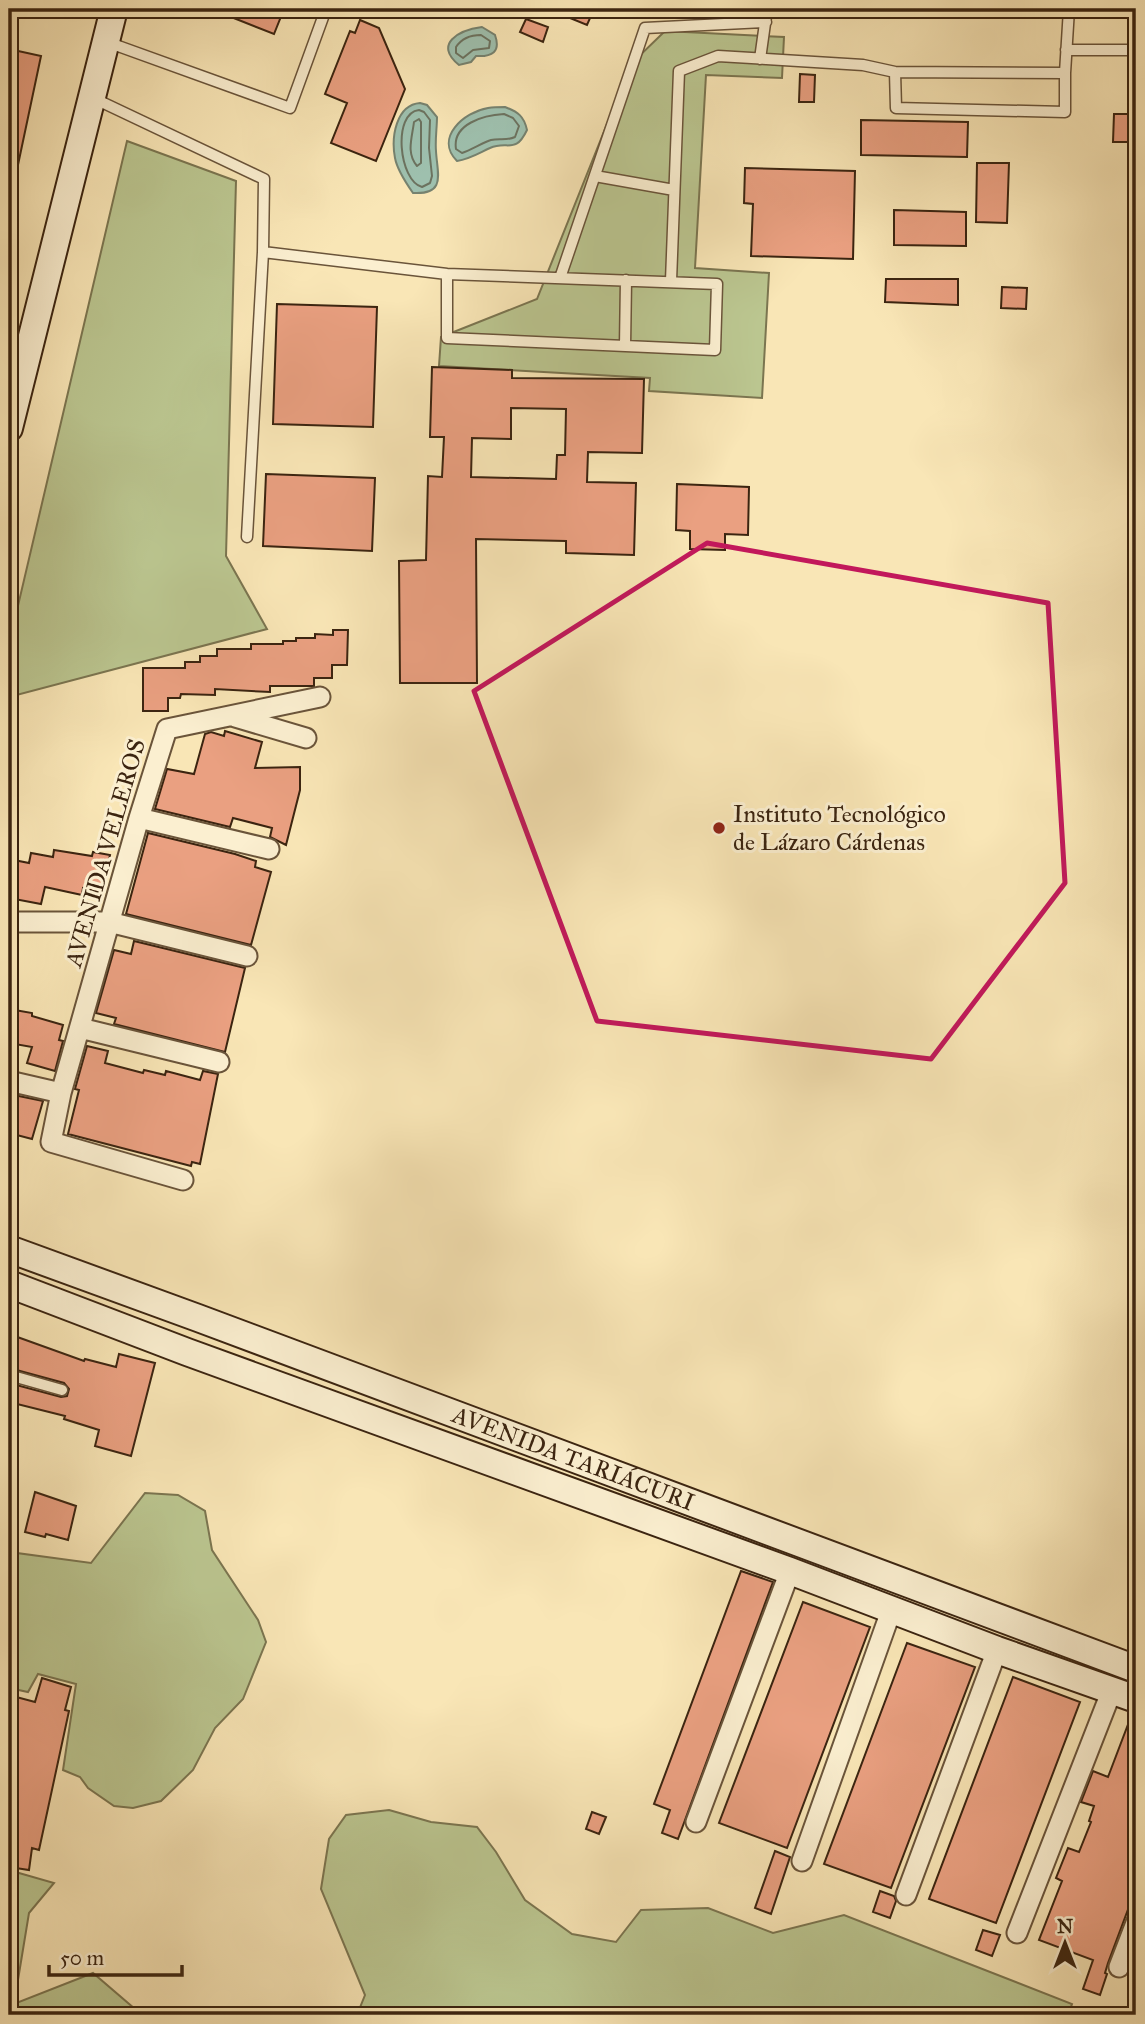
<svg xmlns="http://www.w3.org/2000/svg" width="1145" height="2024" font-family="'IM FELL Great Primer',serif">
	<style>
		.green { fill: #bbc690; stroke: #7b7550; stroke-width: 2 }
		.water { fill: #9ec0ae; stroke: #76826f; stroke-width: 2 }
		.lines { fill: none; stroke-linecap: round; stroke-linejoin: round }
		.shore { stroke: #6c725f; stroke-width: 2 }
		.building { fill: #eaa081; stroke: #3b2410; stroke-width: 2; fill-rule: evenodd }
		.lane-casing { stroke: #6a543a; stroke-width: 13 }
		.street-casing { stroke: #6a543a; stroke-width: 23 }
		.secondary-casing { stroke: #3b2410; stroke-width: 30 }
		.lane { stroke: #fbefd0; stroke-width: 10 }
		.street { stroke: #fbefd0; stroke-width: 19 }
		.secondary { stroke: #fbefd0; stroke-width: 26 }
		.marked { fill: none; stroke: #c2185b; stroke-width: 5; stroke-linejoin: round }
		.poi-dot { fill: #8f2418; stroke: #fbefd0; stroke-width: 2.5 }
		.labels { text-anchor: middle; stroke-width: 6; stroke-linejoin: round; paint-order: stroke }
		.poi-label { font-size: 24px; fill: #3b2410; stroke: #fbefd0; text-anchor: start }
		.street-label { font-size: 24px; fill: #3b2410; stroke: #fbefd0 }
	</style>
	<rect width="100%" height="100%" fill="#f9e6b6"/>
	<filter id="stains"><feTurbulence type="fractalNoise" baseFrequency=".00286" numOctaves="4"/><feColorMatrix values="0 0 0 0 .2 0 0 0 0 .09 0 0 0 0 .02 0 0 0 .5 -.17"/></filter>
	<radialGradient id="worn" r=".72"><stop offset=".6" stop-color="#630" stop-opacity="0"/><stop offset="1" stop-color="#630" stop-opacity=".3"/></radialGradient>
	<path class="green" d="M665 31 784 37 782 78 706 75 695 268 769 273 762 398 649 391 650 378 439 366 441 337 537 299 631 64Z
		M127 141 236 181 226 556 267 629 9 697V644Z
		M145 1493 178 1495 205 1511 212 1550 258 1620 266 1642 243 1699 215 1728 193 1770 161 1801 133 1808 114 1806 88 1788 80 1777 63 1770 76 1684 38 1674 28 1692 9 1688V1552L91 1563Z
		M389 1810 431 1822 477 1827 496 1852 525 1900 572 1934 616 1942 641 1910 708 1908 773 1933 844 1915 1072 2004 1068 2015H357L365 1995 321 1889 329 1839 346 1815Z
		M19 1873 54 1883 29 1913 14 2004 93 1973 142 2015H9V1875Z"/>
	<path class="water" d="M482 27 495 35C501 52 492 57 476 56L471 62 459 65C433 44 459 30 482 27Z
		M420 103 427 105 437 117C437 128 435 139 436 151 437 173 447 195 413 193 406 183 397 169 395 158 391 137 396 105 420 103Z
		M505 107C518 112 524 116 527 130 515 155 508 140 490 148 479 153 470 159 457 161 434 138 464 112 488 108 494 107 500 107 505 107Z"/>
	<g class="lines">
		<path class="shore" d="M481 35 490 41 489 48 473 50 463 58 456 53V47C462 38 471 35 481 35Z
			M419 110 424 112 430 120 429 148 432 176 430 183 422 187C399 181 392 113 419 110Z
			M504 114 513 118 519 126 515 137C507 141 499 138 491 140 484 142 471 150 462 153L456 149C452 124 484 115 504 114Z
			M419 119 421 122V163L417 166C406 153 412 138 414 122Z"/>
	</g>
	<path class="building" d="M211 9H284L274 34Z
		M548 9H594L587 25Z
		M526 19 548 27 543 42 520 32Z
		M360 20 379 28 405 89 376 161 331 143 347 103 325 94 350 31 355 33Z
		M9 49 41 56 15 179H9Z
		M800 74 815 75 814 102H799Z
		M1114 114H1128V142H1113Z
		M861 120 968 122 967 157 861 155Z
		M977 163H1009L1007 223 976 222Z
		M745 168 855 171 853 259 751 256 753 204 744 203Z
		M894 210 966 212V246L894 245Z
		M886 279H958V305L885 302Z
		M1002 287 1027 288 1026 309 1001 308Z
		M277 304 377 307 373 427 273 424Z
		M432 367 512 370V378L644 379 642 453 588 452 587 482 636 483 634 555 566 553V541L476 539 477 683H400L399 561 426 560 428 476 442 477 444 437H430ZM511 408 566 409 565 455H557L556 479 471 477 472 438 511 439Z
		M266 474 375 478 372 551 263 546Z
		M677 484 749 487 748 535 725 534V550L690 549V531L676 530Z
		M333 630H348L347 665H332V678H314V686H270V692L215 689V695L181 694 180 698H168V711H143V668H185V662H200V656H217V649H251V644H283V641H296V638H315V634L333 635Z
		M225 731 262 742 255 768 300 767V790L286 845 270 837 272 828 233 818 230 827 155 809 167 769 194 774 205 734 211 732 224 736Z
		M148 833 235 854 256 861 255 867 271 872 251 945 126 914Z
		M54 850 92 856 93 852 110 855 102 893 83 888 82 895 45 887 41 904 9 898V859L29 863 31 853 53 857Z
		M134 941 245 968 225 1052 114 1024 116 1018 96 1013 114 950 131 954Z
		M9 1009 32 1013V1016L63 1025 59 1040 63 1041 55 1071 27 1063 32 1047 9 1043Z
		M87 1046 108 1051 105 1063 143 1073 144 1070 165 1075 166 1071 200 1080 203 1071 218 1074 200 1164 192 1162 191 1166 68 1134 79 1090 75 1089Z
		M9 1094 43 1101 32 1139 9 1133Z
		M9 1334 84 1361 85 1359 116 1367 119 1354 155 1363 131 1456 95 1446 99 1430 64 1419 65 1416 9 1402V1383L61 1397 67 1396 69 1389 64 1383 9 1368Z
		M35 1492 76 1506 68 1540 46 1534 45 1537 25 1532Z
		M741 1571 773 1582 678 1839 662 1833 670 1810 654 1804Z
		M803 1602 870 1627 787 1848 719 1823Z
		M907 1643 975 1667 891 1888 824 1864Z
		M1013 1677 1080 1702 996 1923 929 1899Z
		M42 1678 71 1687 65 1710 69 1711 39 1850 32 1848 29 1870 9 1867V1695L35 1702Z
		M1132 1714H1136V1888L1108 1963 1105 1973 1107 1974 1100 1995 1083 1989 1093 1960 1039 1940 1062 1881 1056 1878 1068 1848 1079 1852 1091 1822 1089 1821 1094 1806 1081 1802 1093 1771 1108 1777Z
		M592 1812 606 1817 599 1834 586 1829Z
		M775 1851 790 1857 771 1914 755 1908Z
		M880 1891 894 1896 896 1901 890 1918 873 1912Z
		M983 1930 1000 1935 992 1956 976 1950Z"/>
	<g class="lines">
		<defs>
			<path id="lane" d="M107 42 290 108 326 9
				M1066 50H1136
				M760 59 767 9
				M895 72 896 108 1065 112V73
				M93 98 264 179 263 252
				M595 176 674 190
				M560 278 645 28 766 22
				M671 281 679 71 718 56 863 65 895 72 1065 73 1069 9
				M625 346 626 280
				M247 537 263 252 447 274 717 284 715 350 447 338V274
				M9 1375 62 1390"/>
			<path id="street" d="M235 717 306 738
				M139 818 269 849
				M9 922H109L247 956
				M80 1028 219 1062
				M9 1081 61 1093
				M183 1180 51 1142 61 1093 139 818 167 729 320 697
				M696 1822 790 1571
				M802 1861 891 1611
				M906 1895 997 1650
				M1017 1933 1112 1690
				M1119 1967 1136 1923"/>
			<g id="secondary">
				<path d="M9 428 114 9"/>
				<path id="s1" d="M9 1249 198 1318 1136 1669"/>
				<path d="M9 1284 187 1352 790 1571 997 1650 1136 1699"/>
			</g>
		</defs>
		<use href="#lane" class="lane-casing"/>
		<use href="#street" class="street-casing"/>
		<use href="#secondary" class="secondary-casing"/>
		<use href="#lane" class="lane"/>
		<use href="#street" class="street"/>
		<use href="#secondary" class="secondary"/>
	</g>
	<path class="marked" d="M707 543 1048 603 1065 883 931 1059 597 1021 474 691Z"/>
	<circle class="poi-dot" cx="719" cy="828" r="7"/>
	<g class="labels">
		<g class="poi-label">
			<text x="733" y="822">Instituto Tecnológico<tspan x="733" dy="28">de Lázaro Cárdenas</tspan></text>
		</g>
		<g class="street-label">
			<text transform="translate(105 853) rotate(-74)" y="8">AVENIDA VELEROS</text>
			<text dy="8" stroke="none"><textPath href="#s1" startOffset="602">AVENIDA TARIÁCURI</textPath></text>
		</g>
	</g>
	<rect width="1145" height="2024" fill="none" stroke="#f9e6b6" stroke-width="35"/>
	<rect x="10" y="10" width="1124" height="2003" fill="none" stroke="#3b2410" stroke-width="3.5"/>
	<rect x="18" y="18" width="1110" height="1989" fill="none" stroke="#3b2410" stroke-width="2"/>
	<g transform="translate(1065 1943)" stroke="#fbefd0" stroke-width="5" paint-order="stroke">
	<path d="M0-5L12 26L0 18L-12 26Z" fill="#3b2410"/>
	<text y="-10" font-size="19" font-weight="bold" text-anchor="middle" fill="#3b2410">N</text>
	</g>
	<path d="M49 1965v10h133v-10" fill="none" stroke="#3b2410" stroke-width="3.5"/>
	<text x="60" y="1965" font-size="21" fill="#3b2410" stroke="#fbefd0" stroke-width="5" paint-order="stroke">50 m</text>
	<rect width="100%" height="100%" filter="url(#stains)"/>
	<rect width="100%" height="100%" fill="url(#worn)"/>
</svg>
